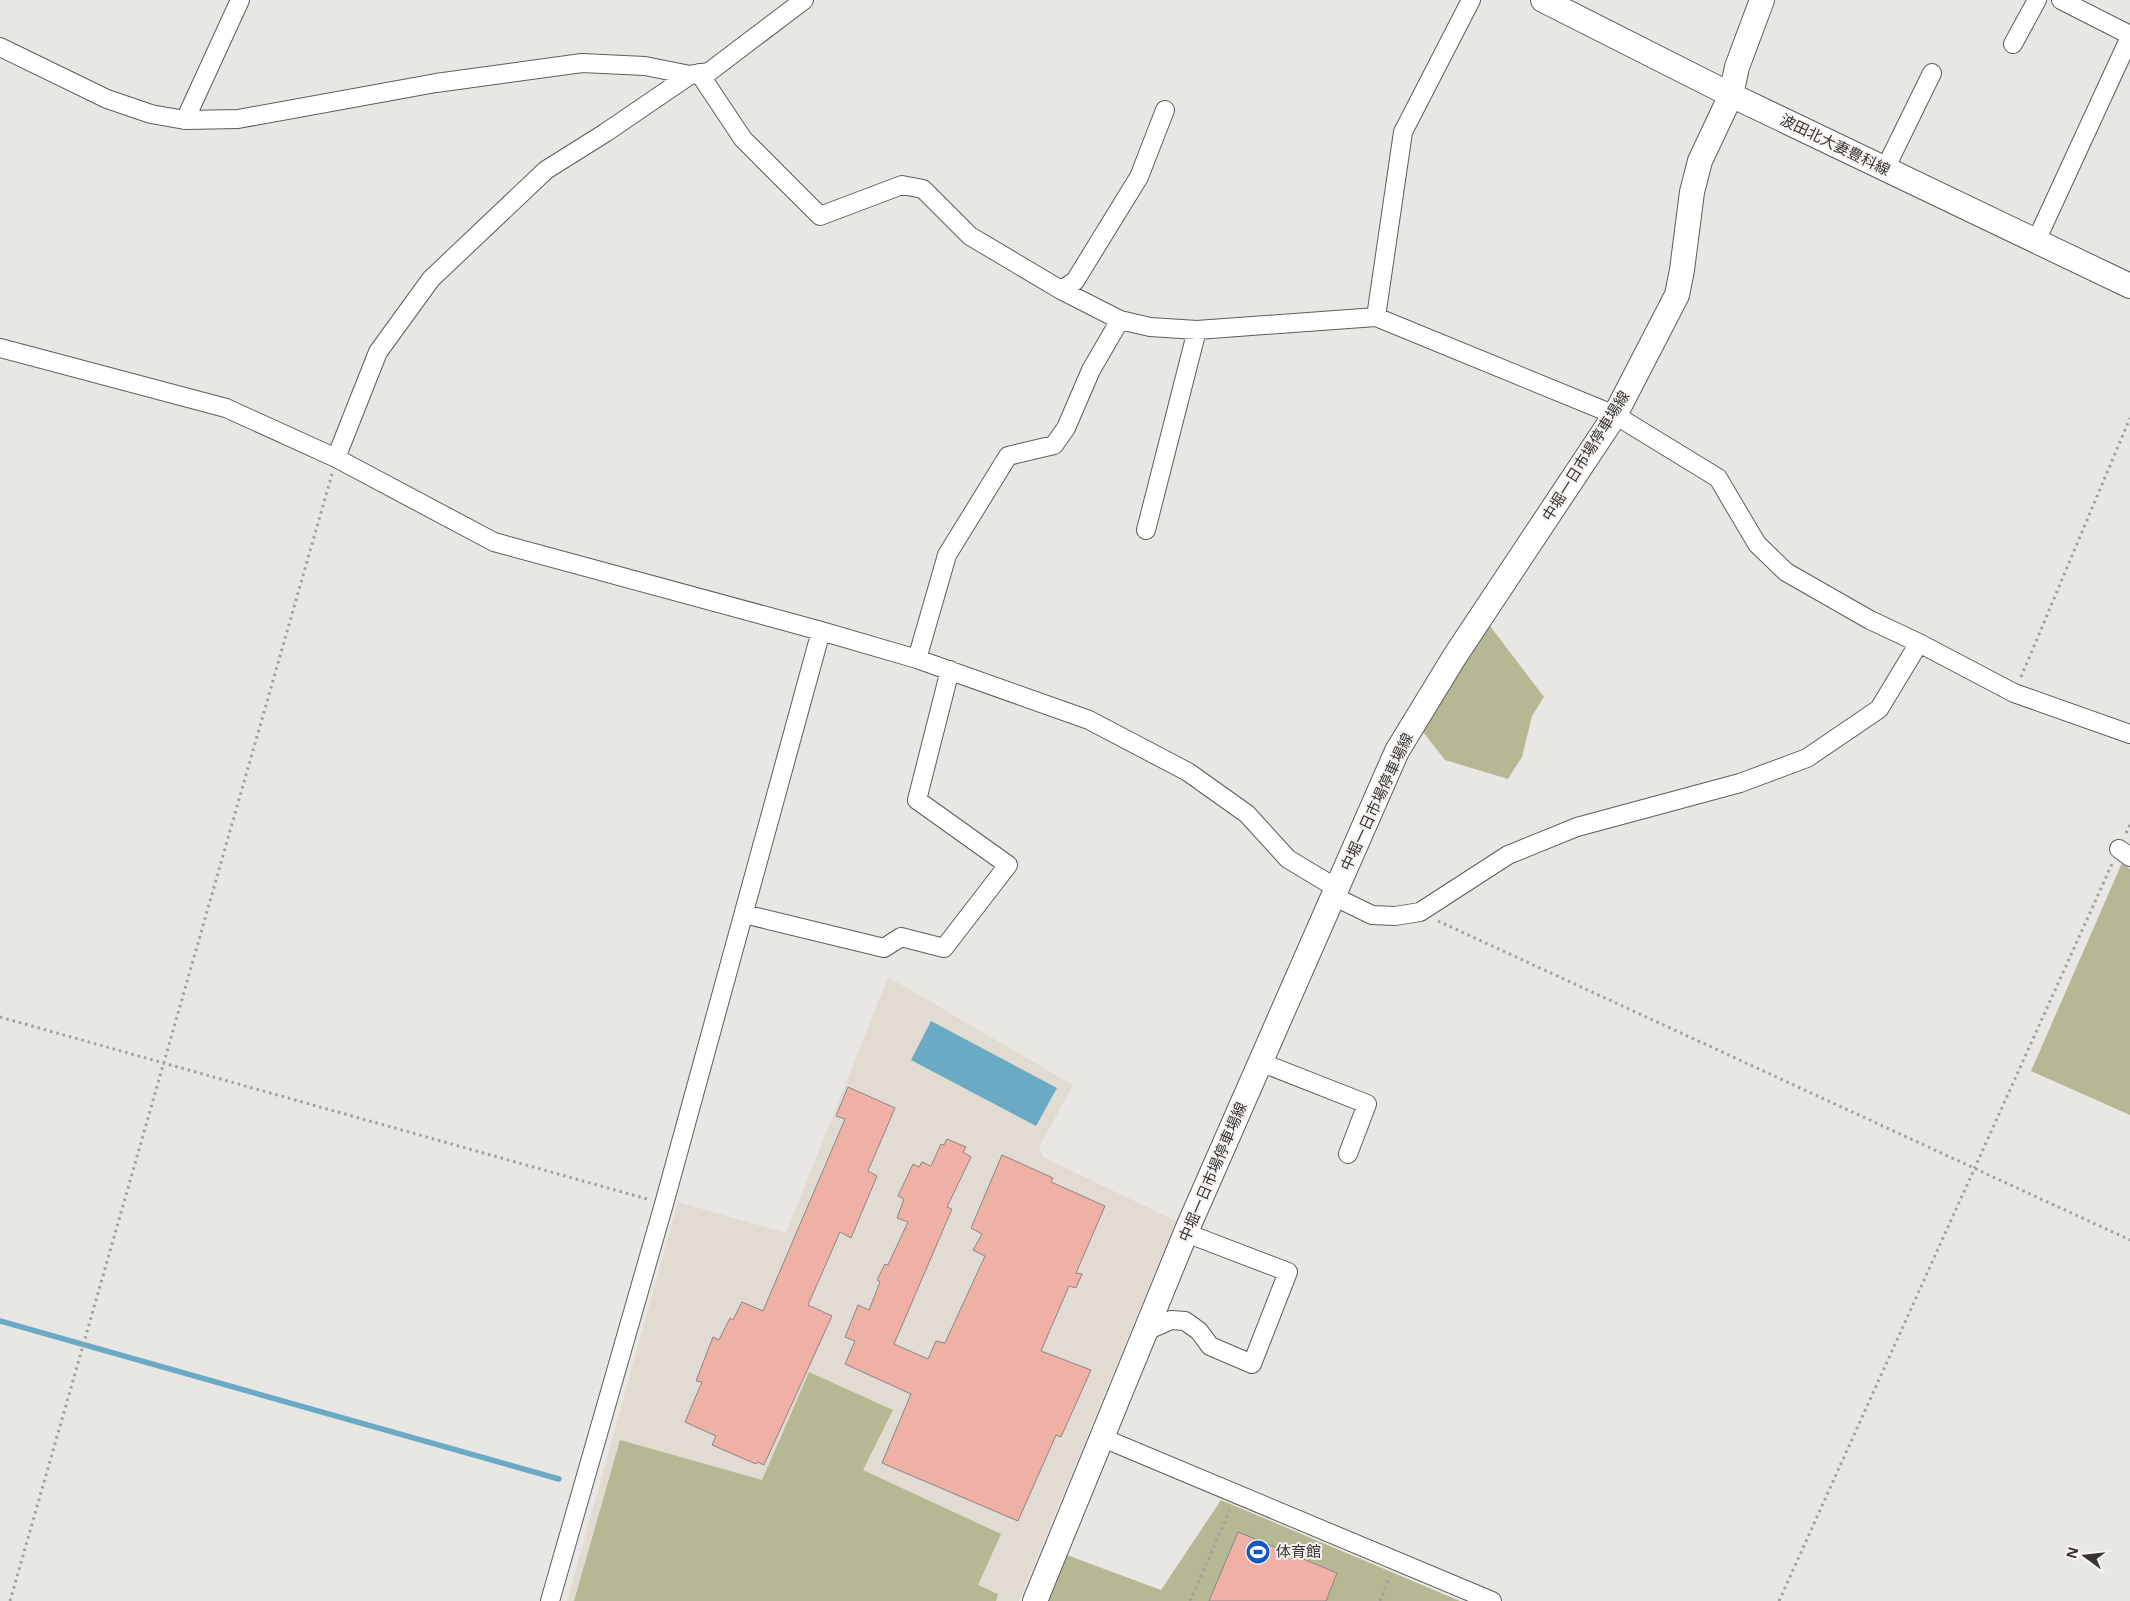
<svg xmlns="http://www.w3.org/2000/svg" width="2130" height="1601" font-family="'Open Sans','Noto Sans JP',sans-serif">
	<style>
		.built { fill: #e2dbd2 }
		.green { fill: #b5b893 }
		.water { fill: #6baac5 }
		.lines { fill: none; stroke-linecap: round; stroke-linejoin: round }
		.stream { stroke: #6baac5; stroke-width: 5.5 }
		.building { fill: #efb0a5; stroke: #8a8686 }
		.minor-casing { stroke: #5f5d5b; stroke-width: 20 }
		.secondary-casing { stroke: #5f5d5b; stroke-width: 26 }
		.path { stroke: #a2a09e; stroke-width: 3; stroke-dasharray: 2.5 4; stroke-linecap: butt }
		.minor { stroke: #fff; stroke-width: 18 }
		.secondary { stroke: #fff; stroke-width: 24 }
		.labels { text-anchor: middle; stroke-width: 4; stroke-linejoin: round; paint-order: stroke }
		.street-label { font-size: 15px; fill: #353433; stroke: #f7f4f1 }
		.poi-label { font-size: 15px; fill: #353433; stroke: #f7f4f1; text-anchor: start }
	</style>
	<rect width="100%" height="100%" fill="#e9e7e4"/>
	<path class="built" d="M888 977 1073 1085 1039 1147 1043 1157 1176 1221 1019 1601H567L678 1202 786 1233Z"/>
	<path class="green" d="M1490 626 1544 697 1532 716 1522 757 1508 779 1445 760 1420 728Z
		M2122 863 2130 869V1115L2031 1071Z
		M809 1372 893 1410 863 1470 1001 1534 978 1585 998 1594 996 1601H574L620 1440 762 1480Z
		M1221 1500 1460 1601H1045L1064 1554 1161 1590Z"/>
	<path class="water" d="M931 1021 1057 1088 1036 1126 911 1060Z"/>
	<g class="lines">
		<path class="stream" d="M0 1321 559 1479"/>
	</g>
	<path class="building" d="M848 1087 895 1108 868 1171 877 1176 851 1238 840 1232 808 1305 832 1316 764 1465 758 1462 756 1464 712 1445 716 1436 685 1422 702 1382 696 1381 713 1337 719 1340 730 1318 733 1320 742 1302 763 1311 845 1119 836 1116Z
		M947 1139 966 1147 963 1152 971 1157 947 1207 952 1209 894 1344 928 1359 936 1341 945 1343 985 1256 973 1250 982 1234 971 1228 1002 1155 1053 1178 1051 1182 1105 1206 1076 1273 1082 1274 1076 1288 1069 1286 1041 1351 1091 1370 1061 1437 1056 1435 1018 1521 882 1463 911 1394 845 1364 855 1341 845 1337 858 1305 869 1310 880 1282 877 1280 885 1264 888 1265 908 1222 897 1218 904 1199 898 1196 913 1164 919 1167 922 1162 931 1166 941 1144 944 1145Z
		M1238 1532 1337 1573 1326 1601H1209Z"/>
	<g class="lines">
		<defs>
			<path id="minor" d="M2061 0 2130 35
				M2013 44 2037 0
				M0 47 107 99 151 114 185 120 238 119 436 83 582 63 645 66 690 75 709 72 804 0
				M699 73 743 139 820 216 902 185 923 189 970 236 1061 290 1120 320 1150 327 1197 330 1376 317 1615 415 1718 478 1757 544 1786 572 1870 620 1919 643 2014 693 2130 734
				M185 120 240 0
				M1885 169 1932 73
				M2036 241 2130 37
				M1061 290 1075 281 1139 177 1165 110
				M1376 317 1403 132 1471 0
				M0 348 226 408 336 458 494 542 821 631 917 659 1089 720 1188 772 1247 814 1288 859 1328 883 1338 886
				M336 458 378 352 431 279 546 170 605 133 690 75
				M1146 530 1197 330
				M917 659 947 555 1008 456 1054 445 1066 428 1091 370 1120 320
				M2119 849 2130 857
				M1333 896 1372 915 1395 916 1420 912 1508 855 1577 827 1740 783 1807 758 1879 709 1919 643
				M744 914 884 948 901 937 944 948 1008 865 917 800 950 670
				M1260 1062 1367 1104 1348 1154
				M1146 1331 1171 1320 1185 1321 1199 1331 1210 1346 1252 1364 1288 1272 1186 1233
				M1103 1438 1492 1601
				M550 1601 664 1204 821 631"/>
			<path id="secondary" d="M1543 0 1731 95 2130 286
				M1035 1601 1189 1225 1397 751 1455 656 1615 415 1677 295 1682 270 1692 192 1700 161 1731 95 1737 67 1762 0"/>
		</defs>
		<use href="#minor" class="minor-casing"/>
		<use href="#secondary" class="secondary-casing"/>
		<path class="path" d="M2021 677 2130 418
			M2126 833 2130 825
			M1438 921 2130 1240
			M0 1017 647 1199
			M10 1601 332 474
			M1190 1601 1230 1510
			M1380 1601 1390 1576
			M1779 1601 2112 864"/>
		<use href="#minor" class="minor"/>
		<use href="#secondary" class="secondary"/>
	</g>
	<defs>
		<symbol id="stadium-disc" viewBox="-11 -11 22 22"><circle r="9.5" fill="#1257c2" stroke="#f7f4f1"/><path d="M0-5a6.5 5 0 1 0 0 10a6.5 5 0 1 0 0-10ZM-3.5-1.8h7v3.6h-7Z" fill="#fff"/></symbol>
	</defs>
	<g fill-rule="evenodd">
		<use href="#stadium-disc" x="1244" y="1538" width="28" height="28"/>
	</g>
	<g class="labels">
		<g class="street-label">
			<text transform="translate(1835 145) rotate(26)" y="5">波田北大妻豊科線</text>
			<text transform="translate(1586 456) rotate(-58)" y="5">中堀一日市場停車場線</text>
			<text transform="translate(1377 802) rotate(-65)" y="5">中堀一日市場停車場線</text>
			<text transform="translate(1213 1172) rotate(-67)" y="5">中堀一日市場停車場線</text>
		</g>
		<g class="poi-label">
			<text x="1276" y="1557">体育館</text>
		</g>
	</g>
	<g transform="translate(2085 1556) rotate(285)" stroke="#f7f4f1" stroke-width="4" paint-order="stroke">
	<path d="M0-4L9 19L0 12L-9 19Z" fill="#353433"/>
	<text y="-8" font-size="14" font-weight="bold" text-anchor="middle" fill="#353433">N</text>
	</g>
</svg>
